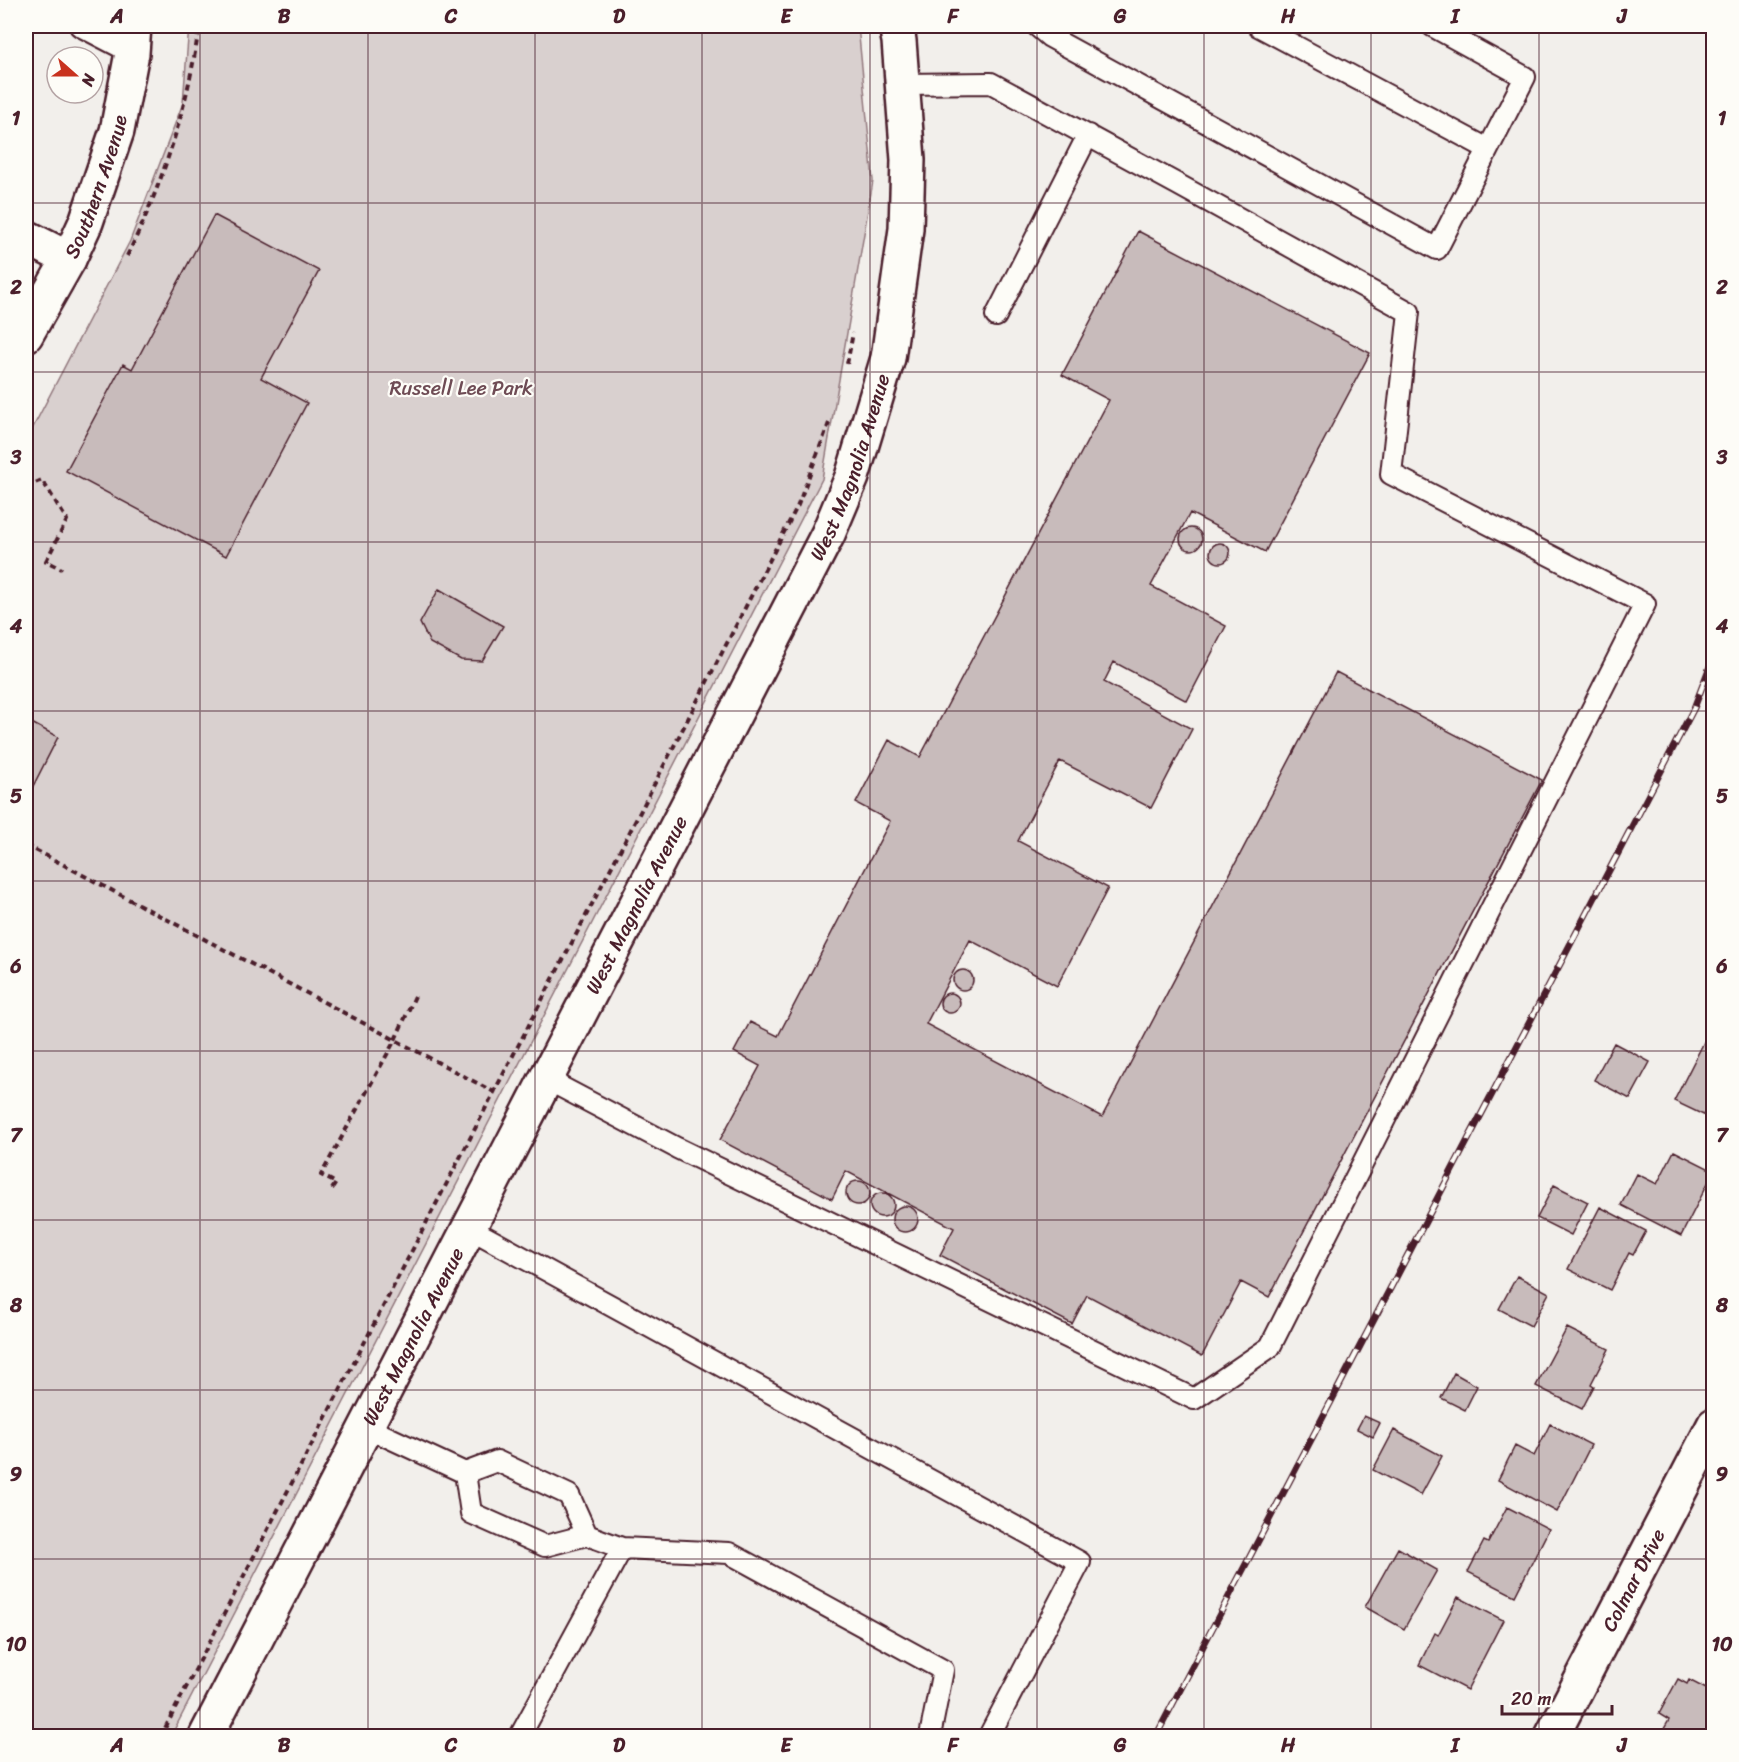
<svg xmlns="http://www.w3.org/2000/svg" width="1739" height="1762" font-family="Sriracha,sans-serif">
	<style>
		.green { fill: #d9d0cf; stroke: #92787d; stroke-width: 1.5 }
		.building { fill: #c8bbbb; stroke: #4a1f2b; stroke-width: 1.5 }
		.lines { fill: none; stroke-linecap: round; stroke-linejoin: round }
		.service-casing { stroke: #4a1f2b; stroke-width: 24 }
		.minor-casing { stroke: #4a1f2b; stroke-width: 38 }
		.path { stroke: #4a1f2b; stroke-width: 4; stroke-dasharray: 6 4.5; stroke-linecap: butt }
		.service { stroke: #fdfcf7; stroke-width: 20 }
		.minor { stroke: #fdfcf7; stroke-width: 33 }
		.rail-casing { stroke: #4a1f2b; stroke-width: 7 }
		.rail { stroke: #fdfcf7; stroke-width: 4.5; stroke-dasharray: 14; stroke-linecap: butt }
		.grid { fill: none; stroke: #4a1f2b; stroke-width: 1.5; stroke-opacity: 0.55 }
		.labels { text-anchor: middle; stroke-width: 4.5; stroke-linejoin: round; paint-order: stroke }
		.street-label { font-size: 20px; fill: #4a1f2b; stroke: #fdfcf7 }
		.park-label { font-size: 20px; fill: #6e4b54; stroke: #fdfcf7 }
		.neatline { fill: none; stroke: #4a1f2b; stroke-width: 2 }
		.grid-label { font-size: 20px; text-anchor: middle; font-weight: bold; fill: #4a1f2b }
	</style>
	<rect width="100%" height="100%" fill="#f2efeb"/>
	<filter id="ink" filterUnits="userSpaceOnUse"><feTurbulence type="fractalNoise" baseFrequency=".0167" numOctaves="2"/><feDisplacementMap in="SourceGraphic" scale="12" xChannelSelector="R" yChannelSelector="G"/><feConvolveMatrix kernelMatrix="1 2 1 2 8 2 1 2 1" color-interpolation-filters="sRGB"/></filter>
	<g filter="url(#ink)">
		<path class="green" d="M189 26H858L873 181 822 479 171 1736H26V441L130 241 183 103Z"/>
		<path class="building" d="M214 215 319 271 261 378 307 403 226 556 66 471 123 364 132 369Z
			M1138 231 1370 353 1265 552 1190 513 1151 586 1226 626 1187 701 1114 662 1104 682 1192 729 1151 808 1060 761 1018 841 1108 888 1057 986 970 940 926 1024 1102 1117 1336 672 1542 780 1269 1297 1241 1282 1202 1356 1087 1295 1072 1324 940 1255 954 1228 846 1171 832 1199 720 1140 760 1066 734 1052 750 1022 778 1036 890 821 856 803 889 740 920 757 1109 400 1062 375Z
			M1180 539a11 11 0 1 1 22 0a11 11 0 1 1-22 0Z
			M1210 553a10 10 0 1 1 20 0a10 10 0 1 1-20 0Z
			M439 589 503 626 482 661 461 660 430 643 420 623Z
			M26 720 58 737 26 800Z
			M953 980a10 10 0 1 1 20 0a10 10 0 1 1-20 0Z
			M940 1003a10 10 0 1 1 20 0a10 10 0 1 1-20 0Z
			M1706 1038 1714 1042V1120L1674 1101Z
			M1614 1043 1650 1062 1630 1099 1594 1080Z
			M1674 1151 1714 1171 1681 1236 1621 1205 1637 1174 1657 1184Z
			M846 1193a12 12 0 1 1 24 0a12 12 0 1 1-24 0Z
			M1554 1185 1588 1202 1571 1235 1537 1218Z
			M870 1205a12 12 0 1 1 24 0a12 12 0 1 1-24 0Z
			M892 1219a13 13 0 1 1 26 0a13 13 0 1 1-26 0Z
			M1600 1207 1646 1231 1633 1255 1629 1253 1610 1290 1568 1269Z
			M1517 1276 1549 1293 1531 1326 1499 1309Z
			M1567 1328 1609 1349 1591 1384 1594 1386 1582 1409 1536 1386Z
			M1454 1373 1477 1386 1465 1410 1441 1398Z
			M1364 1416 1380 1423 1373 1437 1357 1429Z
			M1550 1424 1591 1445 1557 1512 1498 1480 1515 1446 1534 1456Z
			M1394 1430 1442 1456 1421 1495 1373 1470Z
			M1507 1507 1549 1529 1515 1596 1468 1572 1484 1541 1488 1543Z
			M1398 1548 1437 1570 1404 1629 1365 1607Z
			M1458 1597 1503 1620 1467 1690 1419 1665 1435 1633 1438 1635Z
			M1678 1679 1687 1684 1689 1680 1712 1692 1714 1689V1736H1660L1669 1720 1659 1714Z"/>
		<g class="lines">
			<defs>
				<path id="service" d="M80 26 132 53
					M1037 26 1050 37 1437 249 1525 77 1432 26
					M1258 26 1488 149
					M996 316 1088 135
					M546 1079 677 1148 1194 1399 1270 1347 1645 604 1391 474 1409 312 1177 184 991 83 902 84
					M469 1228 1080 1562 989 1736
					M366 1427 465 1473 497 1461 569 1495 587 1535
					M465 1473 471 1513 545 1546 587 1535 622 1548 729 1553 943 1670 930 1736
					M520 1736 622 1548"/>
				<g id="minor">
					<path d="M26 237 69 259"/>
					<path id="s1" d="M26 335 69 259 86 222 117 131 132 53 134 26"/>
					<path id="s2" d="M206 1736 828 534 852 477 888 358 906 229 908 160 899 41 896 26"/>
					<path id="s3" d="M1552 1736 1714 1425"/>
				</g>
			</defs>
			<use href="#service" class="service-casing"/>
			<use href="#minor" class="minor-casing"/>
			<path class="path" d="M127 256C162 186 189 104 199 26
				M847 364 853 333
				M26 487 42 480 67 520 46 561 62 569
				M26 845 494 1092 161 1736
				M496 1093 494 1092 639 814 798 505 829 423
				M332 1189 336 1183 321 1175 395 1040 415 996"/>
			<use href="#service" class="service"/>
			<use href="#minor" class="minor"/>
			<defs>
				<path id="rail" d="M1156 1736 1694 708 1714 656"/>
			</defs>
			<use href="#rail" class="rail-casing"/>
			<use href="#rail" class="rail"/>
		</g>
	</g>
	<path class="grid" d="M200 26V1736M368 26V1736M535 26V1736M702 26V1736M870 26V1736M1037 26V1736M1204 26V1736M1371 26V1736M1539 26V1736M26 203H1714M26 372H1714M26 542H1714M26 711H1714M26 881H1714M26 1051H1714M26 1220H1714M26 1390H1714M26 1559H1714"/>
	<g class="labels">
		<g class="street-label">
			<text dy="7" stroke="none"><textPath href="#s1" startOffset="165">Southern Avenue</textPath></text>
			<text dy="7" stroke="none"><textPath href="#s2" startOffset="1424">West Magnolia Avenue</textPath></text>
			<text dy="7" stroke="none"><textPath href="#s2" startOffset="936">West Magnolia Avenue</textPath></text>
			<text dy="7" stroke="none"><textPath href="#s2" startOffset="450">West Magnolia Avenue</textPath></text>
			<text dy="7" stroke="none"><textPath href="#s3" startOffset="176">Colmar Drive</textPath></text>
		</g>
		<g class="park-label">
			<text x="461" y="395">Russell Lee Park</text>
		</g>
	</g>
	<rect width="1739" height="1762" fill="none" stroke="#fdfcf7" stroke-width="66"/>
	<g transform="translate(75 75) rotate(111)"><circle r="28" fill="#fdfcf7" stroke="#b5a4a5" stroke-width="1.5"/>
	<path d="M0-4.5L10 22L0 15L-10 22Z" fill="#c8321e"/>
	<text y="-9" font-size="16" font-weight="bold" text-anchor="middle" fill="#4a1f2b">N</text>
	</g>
	<path d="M1502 1705v9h110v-9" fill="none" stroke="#4a1f2b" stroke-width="3"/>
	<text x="1511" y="1705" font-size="18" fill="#4a1f2b" stroke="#fdfcf7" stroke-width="4.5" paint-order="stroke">20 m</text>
	<rect x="33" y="33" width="1673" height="1696" class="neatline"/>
	<g class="grid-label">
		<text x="117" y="23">A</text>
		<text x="284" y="23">B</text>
		<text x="451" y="23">C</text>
		<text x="619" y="23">D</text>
		<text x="786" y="23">E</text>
		<text x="953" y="23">F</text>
		<text x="1120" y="23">G</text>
		<text x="1288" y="23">H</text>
		<text x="1455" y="23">I</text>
		<text x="1622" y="23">J</text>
		<text x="16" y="125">1</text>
		<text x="1722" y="125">1</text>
		<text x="16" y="294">2</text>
		<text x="1722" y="294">2</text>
		<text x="16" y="464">3</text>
		<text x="1722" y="464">3</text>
		<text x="16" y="633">4</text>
		<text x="1722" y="633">4</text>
		<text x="16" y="803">5</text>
		<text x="1722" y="803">5</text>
		<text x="16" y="973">6</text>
		<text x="1722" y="973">6</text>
		<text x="16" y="1142">7</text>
		<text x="1722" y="1142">7</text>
		<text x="16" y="1312">8</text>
		<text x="1722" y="1312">8</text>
		<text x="16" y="1481">9</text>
		<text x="1722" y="1481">9</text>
		<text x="16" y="1651">10</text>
		<text x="1722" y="1651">10</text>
		<text x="117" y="1752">A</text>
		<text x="284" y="1752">B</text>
		<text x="451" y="1752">C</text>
		<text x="619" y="1752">D</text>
		<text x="786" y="1752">E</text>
		<text x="953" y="1752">F</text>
		<text x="1120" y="1752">G</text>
		<text x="1288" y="1752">H</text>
		<text x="1455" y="1752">I</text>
		<text x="1622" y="1752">J</text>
	</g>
</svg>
